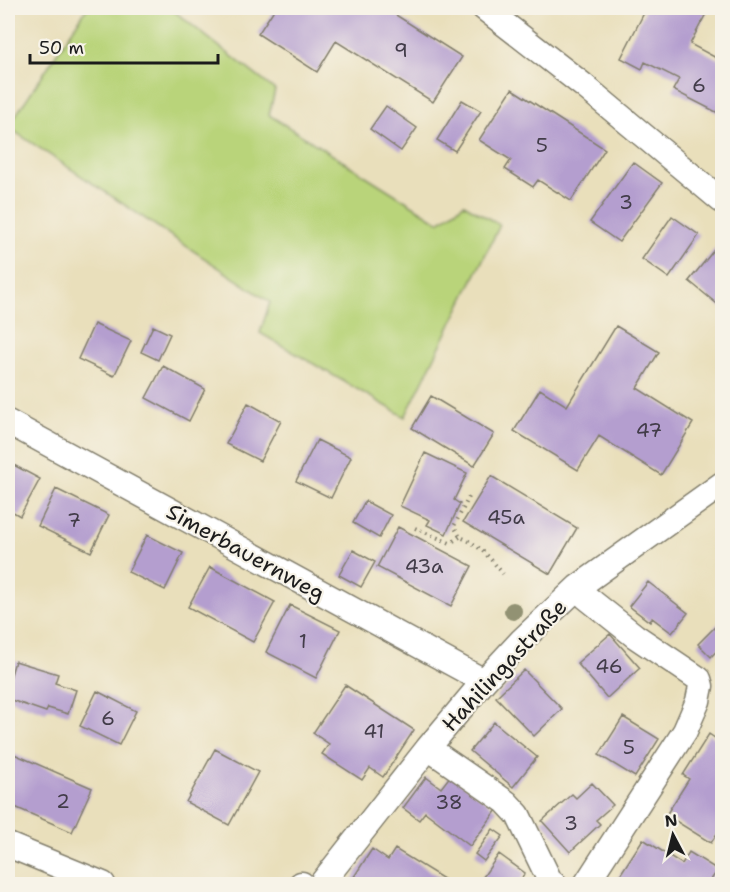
<svg xmlns="http://www.w3.org/2000/svg" width="730" height="892" font-family="'Shantell Sans',sans-serif">
	<style>
		.green { fill: #b9d47a; stroke: #6a784b; stroke-width: 1.5 }
		.building { fill: #b49ecf }
		.lines { fill: none; stroke-linecap: round; stroke-linejoin: round }
		.minor-casing { stroke: #827e6c; stroke-width: 27 }
		.path { stroke: #827e6c; stroke-width: 4; stroke-dasharray: 1.5 4.5; stroke-linecap: butt }
		.minor { stroke: #fff; stroke-width: 24 }
		.tree { fill: #929273 }
		.labels { text-anchor: middle; stroke-width: 4.5; stroke-linejoin: round; paint-order: stroke }
		.number-label { font-size: 20px; fill: #423c49 }
		.street-label { font-size: 22px; fill: #1c1c1c; stroke: #f7f3e8 }
	</style>
	<rect width="100%" height="100%" fill="#f7f3e8"/>
	<filter id="ink" filterUnits="userSpaceOnUse"><feTurbulence type="fractalNoise" baseFrequency=".0167" numOctaves="2"/><feDisplacementMap in="SourceGraphic" scale="12" xChannelSelector="R" yChannelSelector="G"/><feConvolveMatrix kernelMatrix="1 2 1 2 8 2 1 2 1" color-interpolation-filters="sRGB"/></filter>
	<filter id="wash" filterUnits="userSpaceOnUse"><feTurbulence type="fractalNoise" baseFrequency=".008" numOctaves="4" result="noise"/><feDisplacementMap in="SourceGraphic" scale="24" xChannelSelector="R" yChannelSelector="G"/><feGaussianBlur stdDeviation="1.35" result="paint"/><feColorMatrix in="noise" values="0 0 0 0 0 0 0 0 0 0 0 0 0 0 0 0 0 1.4 0 .05"/><feComposite in="paint" operator="in"/></filter>
	<g filter="url(#wash)">
		<rect width="100%" height="100%" fill="#e9dfbb"/>
		<path class="green" d="M87 8H170L275 90 269 115 439 222 464 204 500 225 405 417 260 333 270 302 8 127Z"/>
		<g id="blocks">
			<path class="building" d="M275 8H385L462 57 433 102 336 41 317 72 258 34Z
				M637 8H709L690 44 722 61V115L673 90 679 79 645 62 642 69 621 58 645 11Z
				M512 89 605 149 571 201 538 180 533 187 505 169 511 160 479 140Z
				M462 100 481 111 455 151 437 140Z
				M386 106 417 128 401 151 370 129Z
				M633 162 662 183 619 242 590 222Z
				M672 216 699 235 669 278 642 259Z
				M722 240V308L689 281Z
				M94 324 131 341 114 376 78 359Z
				M153 326 170 334 158 360 141 352Z
				M616 326 659 352 637 388 693 423 661 475 599 436 578 470 514 431 540 389 567 406Z
				M163 366 205 389 189 421 146 398Z
				M431 396 494 434 474 466 412 428Z
				M248 403 281 421 260 461 226 444Z
				M317 440 351 457 331 498 296 481Z
				M425 453 467 473 454 500 460 504 446 534 427 525 430 520 400 506Z
				M8 462 40 479 20 516 8 509Z
				M491 476 577 528 550 574 463 522Z
				M56 489 109 515 91 552 38 526Z
				M365 501 391 515 379 538 353 523Z
				M398 527 472 566 451 606 377 567Z
				M147 535 183 553 165 590 128 572Z
				M353 550 375 562 361 587 339 575Z
				M210 567 275 602 253 642 188 607Z
				M648 582 688 613 672 633 652 618 650 622 629 606Z
				M290 605 340 630 316 678 266 652Z
				M719 623 722 627V645L711 657 698 644Z
				M610 634 640 668 607 698 577 663Z
				M15 661 58 674 55 683 76 690 68 714 48 708 46 712 8 699V685Z
				M524 670 562 709 534 736 496 697Z
				M345 685 414 730 383 777 370 768 362 780 322 754 329 744 313 733Z
				M97 691 136 711 119 745 80 726Z
				M623 717 659 739 635 777 599 755Z
				M494 722 537 757 513 787 470 751Z
				M709 734 722 743V831L720 829 711 843 666 815 689 779 683 775Z
				M215 749 258 772 229 825 186 802Z
				M14 754 92 788 72 832 8 804V769Z
				M451 775 497 810 470 846 425 812 419 820 403 808 426 777 441 788Z
				M592 783 613 805 596 820 600 824 570 852 542 821 572 794 576 798Z
				M493 829 503 836 484 861 475 854Z
				M643 839 682 864 689 852 718 870 708 884H621L616 881Z
				M372 849 388 860 395 849 452 884H352L350 883Z
				M499 854 525 873 519 883 522 884H478Z"/>
		</g>
	</g>
	<g filter="url(#ink)">
		<use href="#blocks" fill-opacity="0" stroke="#827e6c" stroke-width="1.5"/>
		<g class="lines">
			<defs>
				<path id="minor" d="M484 8 583 85 722 201
					M8 422 484 681
					M578 587 586 597 635 636 699 679 701 686 698 701 685 731 586 884
					M428 748 506 802 518 815 550 881 554 884
					M8 845 103 884
					M301 884H302
					M321 884 428 748 484 681 522 640 578 587 722 484"/>
			</defs>
			<use href="#minor" class="minor-casing"/>
			<path class="path" d="M469 497 454 526 460 537C479 544 490 558 503 574
				M415 528 450 543 460 537"/>
			<use href="#minor" class="minor"/>
		</g>
		<circle class="tree" cx="513" cy="611" r="9"/>
	</g>
	<g class="labels">
		<g class="number-label">
			<text x="401" y="57">9</text>
			<text x="699" y="92">6</text>
			<text x="542" y="152">5</text>
			<text x="626" y="209">3</text>
			<text x="649" y="437">47</text>
			<text x="506" y="524">45a</text>
			<text x="74" y="527">7</text>
			<text x="424" y="573">43a</text>
			<text x="303" y="648">1</text>
			<text x="609" y="673">46</text>
			<text x="108" y="725">6</text>
			<text x="374" y="738">41</text>
			<text x="629" y="754">5</text>
			<text x="63" y="808">2</text>
			<text x="449" y="809">38</text>
			<text x="571" y="830">3</text>
		</g>
		<g class="street-label">
			<text transform="translate(246 552) rotate(29)" y="8">Simerbauernweg</text>
			<text transform="translate(504 665) rotate(-47)" y="8">Hahilingastraße</text>
		</g>
	</g>
	<rect width="730" height="892" fill="none" stroke="#f7f3e8" stroke-width="30"/>
	<g transform="translate(673 835) rotate(353)" stroke="#f7f3e8" stroke-width="4.5" paint-order="stroke">
	<path d="M0-4.5L10 22L0 15L-10 22Z" fill="#1c1c1c"/>
	<text y="-9" font-size="16" font-weight="bold" text-anchor="middle" fill="#1c1c1c">N</text>
	</g>
	<path d="M30 54v9h188v-9" fill="none" stroke="#1c1c1c" stroke-width="3"/>
	<text x="39" y="54" font-size="18" fill="#1c1c1c" stroke="#f7f3e8" stroke-width="4.5" paint-order="stroke">50 m</text>
</svg>
